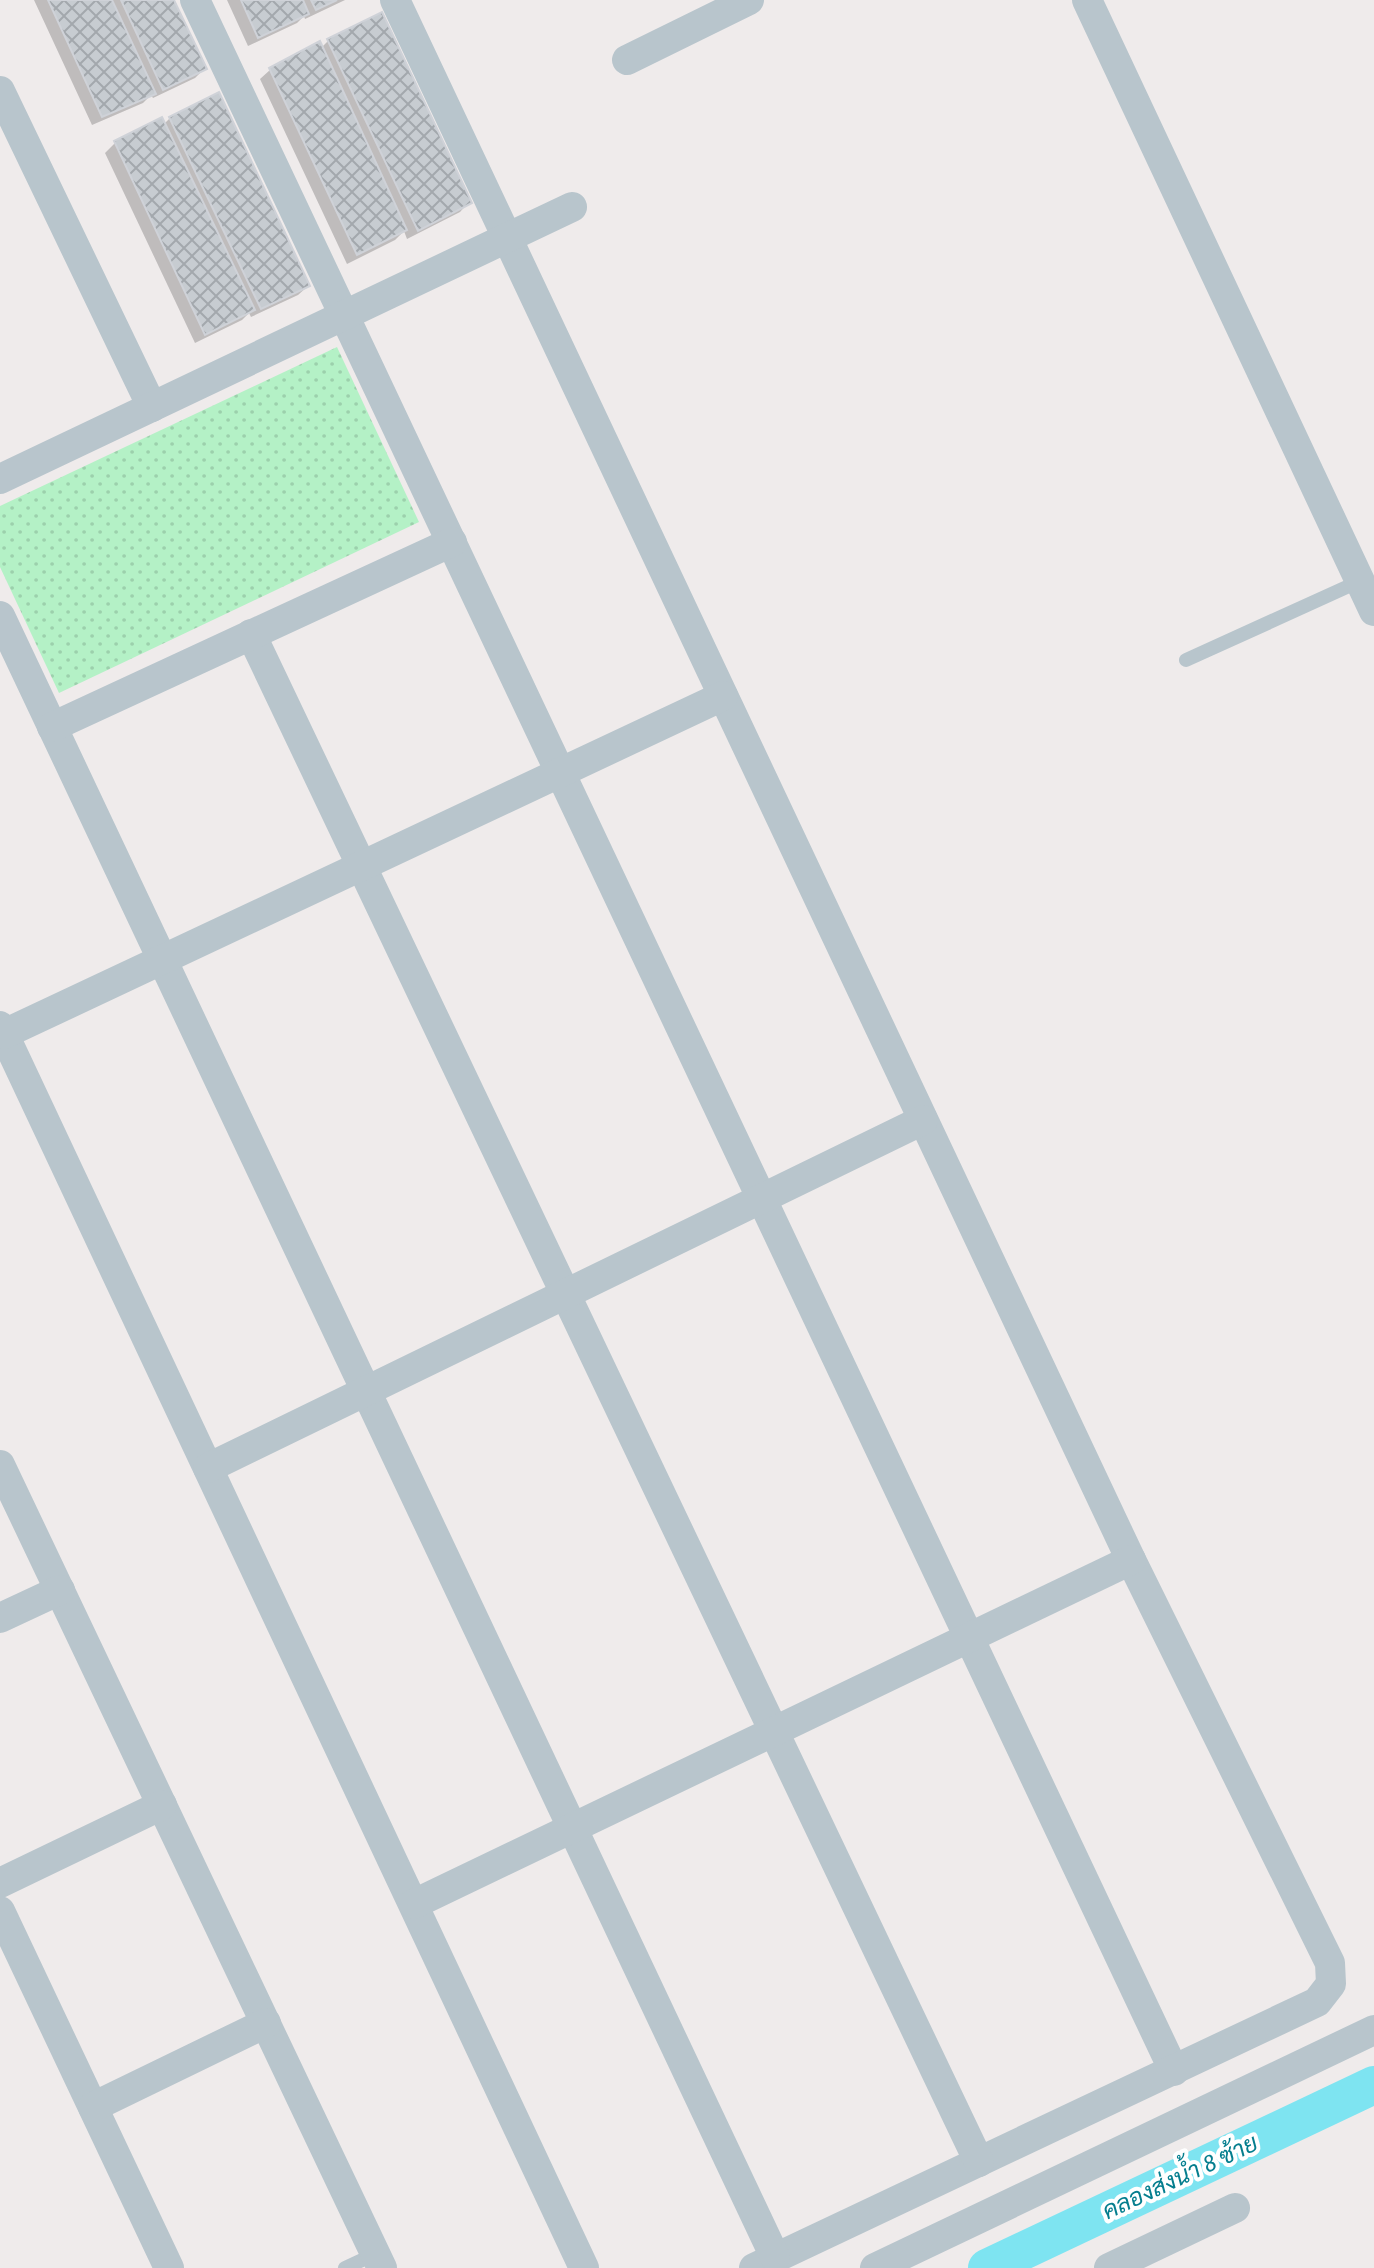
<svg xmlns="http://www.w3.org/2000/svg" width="1374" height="2268" viewBox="0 0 1374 2268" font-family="'Fira Sans Condensed',Sarabun,sans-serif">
<defs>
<pattern id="park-dots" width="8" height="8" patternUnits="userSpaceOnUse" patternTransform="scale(2)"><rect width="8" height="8" fill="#b4f1c6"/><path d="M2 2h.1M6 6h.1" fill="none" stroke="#9cd0ac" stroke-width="1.8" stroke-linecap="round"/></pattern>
<pattern id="building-cross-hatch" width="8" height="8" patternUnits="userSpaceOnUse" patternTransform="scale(2)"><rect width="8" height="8" fill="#c7ccd1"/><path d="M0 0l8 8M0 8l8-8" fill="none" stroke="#a3a8ad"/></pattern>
</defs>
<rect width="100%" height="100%" fill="#efebeb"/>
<!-- park -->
<path fill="url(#park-dots)" d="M 337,347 L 419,522 L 59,693 L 0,567 L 0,506 Z"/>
<!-- shadow -->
<g fill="#0003">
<path d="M 34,0 L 172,0 L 204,69 L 195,78 L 153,98 L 151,95 L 143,103 L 92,125 Z"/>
<path d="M 227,0 L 345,0 L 305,19 L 304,16 L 297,23 L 248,46 Z"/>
<path d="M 329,40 L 469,202 L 460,212 L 407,239 L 404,231 L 395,240 L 347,264 L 260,79 L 270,70 L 321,48 Z"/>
<path d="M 170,118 L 308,286 L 298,295 L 251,317 L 249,313 L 242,320 L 195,343 L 105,153 L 115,143 L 163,125 Z"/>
</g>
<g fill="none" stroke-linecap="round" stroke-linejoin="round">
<!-- canal -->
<path stroke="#7ee4f1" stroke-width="38" d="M 987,2268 L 1374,2085"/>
</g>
<!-- building -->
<g fill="url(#building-cross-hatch)" stroke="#cfd2d8" stroke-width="2">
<path d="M 48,0 L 112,0 L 156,94 L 102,117 Z"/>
<path d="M 121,0 L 174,0 L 207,69 L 163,90 Z"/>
<path d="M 241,0 L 303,0 L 309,14 L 258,38 Z"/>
<path d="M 311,0 L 337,0 L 316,10 Z"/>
<path d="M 382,12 L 472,203 L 418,231 L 327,39 Z"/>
<path d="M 320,41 L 407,230 L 357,255 L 269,68 Z"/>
<path d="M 219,92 L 310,286 L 261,309 L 169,117 Z"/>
<path d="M 162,117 L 255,310 L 205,335 L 114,141 Z"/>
</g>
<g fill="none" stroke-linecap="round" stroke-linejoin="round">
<!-- lane -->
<g stroke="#b8c5cc" stroke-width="14">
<path d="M 1186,660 L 1360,581"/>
<path d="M 345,2268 L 375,2254"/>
</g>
<!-- street -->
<g stroke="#b8c5cc" stroke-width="30">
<path d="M 195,0 L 1174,2071"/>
<path d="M 395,0 L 1131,1560 L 1330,1963 L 1331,1984 L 1317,2002 L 754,2268"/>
<path d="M 1087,0 L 1374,611"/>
<path d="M 627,60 L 749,0"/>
<path d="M 0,91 L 152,407"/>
<path d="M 0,479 L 572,207"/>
<path d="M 0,616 L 775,2257"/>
<path d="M 251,634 L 979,2162"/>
<path d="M 52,727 L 452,542"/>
<path d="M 0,1026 L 584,2268"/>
<path d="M 4,1034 L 723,696"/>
<path d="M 0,1465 L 382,2268"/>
<path d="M 208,1468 L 923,1120"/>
<path d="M 0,1618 L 60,1590"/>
<path d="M 0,1883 L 162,1805"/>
<path d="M 414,1904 L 1131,1560"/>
<path d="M 0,1911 L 169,2268"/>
<path d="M 93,2107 L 266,2023"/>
<path d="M 875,2268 L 1374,2030"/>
<path d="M 1109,2268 L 1235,2208"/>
</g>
</g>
<g text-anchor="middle" stroke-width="8" stroke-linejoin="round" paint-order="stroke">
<!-- water labels -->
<g font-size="24" font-style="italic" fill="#057e8e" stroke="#fff">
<text transform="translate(1180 2177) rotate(-25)" y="8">คลองส่งน้ำ 8 ซ้าย</text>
</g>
</g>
</svg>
